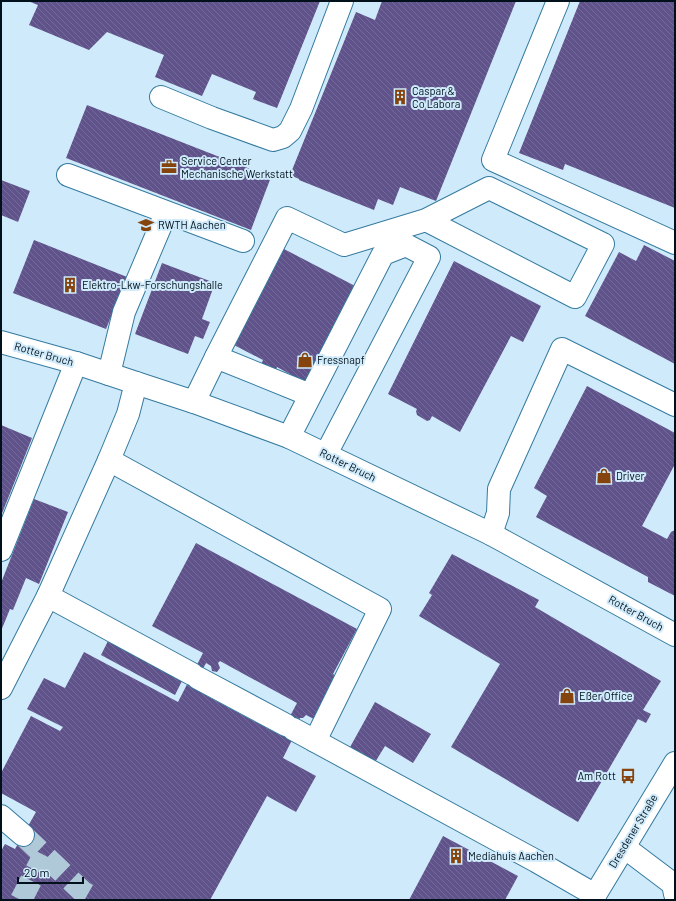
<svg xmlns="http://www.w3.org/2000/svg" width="676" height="901" viewBox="0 0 676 901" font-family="Barlow,sans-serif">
<defs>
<pattern id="building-back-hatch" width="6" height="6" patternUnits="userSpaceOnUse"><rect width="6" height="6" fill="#60528a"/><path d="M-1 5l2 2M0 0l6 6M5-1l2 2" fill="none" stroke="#746c96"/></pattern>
</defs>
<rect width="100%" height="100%" fill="#cfeafa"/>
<!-- building -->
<g fill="url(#building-back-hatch)" fill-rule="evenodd">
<path d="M 28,1 L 320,1 L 277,108 L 253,99 L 256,92 L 212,74 L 202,96 L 155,77 L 164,55 L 107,32 L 89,50 L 29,25 L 38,5 Z"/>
<path d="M 382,1 L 516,1 L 436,201 L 400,187 L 393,205 L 378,199 L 374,210 L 299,180 L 299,179 L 290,175 L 356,12 L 375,20 Z"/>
<path d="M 580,1 L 675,1 L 675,208 L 565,164 L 563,170 L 519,153 Z"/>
<path d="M 87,105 L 271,177 L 251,230 L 66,158 Z"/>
<path d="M 1,180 L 30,191 L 18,222 L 1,215 Z"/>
<path d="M 34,240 L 127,277 L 106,329 L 13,293 Z"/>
<path d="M 644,245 L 675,261 L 675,364 L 585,316 L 619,252 L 636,261 Z"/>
<path d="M 284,249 L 357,287 L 306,383 L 277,367 L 275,373 L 261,365 L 263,360 L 234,345 Z"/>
<path d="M 454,261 L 541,306 L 523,342 L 511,336 L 460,432 L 432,416 L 430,420 L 427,421 L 417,415 L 416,411 L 417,409 L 388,394 Z"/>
<path d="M 162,263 L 215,283 L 202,319 L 210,322 L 203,339 L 195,336 L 188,354 L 135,334 Z"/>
<path d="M 587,386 L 675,433 L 675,464 L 642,526 L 667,539 L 671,532 L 675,530 L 675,596 L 648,582 L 648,577 L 536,517 L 547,496 L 534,488 Z"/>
<path d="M 1,425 L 32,438 L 1,516 Z"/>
<path d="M 34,499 L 68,512 L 39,584 L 26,578 L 13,610 L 10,609 L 1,631 L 1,583 Z"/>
<path d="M 196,543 L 357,629 L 333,674 L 342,679 L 320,722 L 306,715 L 303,718 L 300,718 L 293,729 L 292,740 L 283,758 L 316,776 L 296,812 L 267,796 L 210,900 L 1,900 L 1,851 L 5,844 L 15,849 L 36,812 L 1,793 L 1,773 L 31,716 L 60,731 L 63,727 L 27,709 L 44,678 L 65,688 L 84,652 L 178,702 L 203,653 L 152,626 ZM 220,661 L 297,703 L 280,735 L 207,696 L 208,693 L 199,688 L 198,691 L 193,688 L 206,663 L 211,666 L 212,671 L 217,672 L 220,668 L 218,663 Z"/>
<path d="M 452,554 L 539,600 L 535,607 L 661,681 L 643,710 L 651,714 L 646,723 L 638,719 L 578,822 L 451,747 L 500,664 L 419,616 L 432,595 L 429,593 Z"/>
<path d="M 109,639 L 183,679 L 175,695 L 101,655 Z"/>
<path d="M 375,702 L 431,734 L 413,763 L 385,746 L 374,764 L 349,749 Z"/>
<path d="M 443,836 L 518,876 L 505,900 L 409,900 Z"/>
</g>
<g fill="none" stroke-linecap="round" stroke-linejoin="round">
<!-- minor-tunnel -->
<g stroke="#b0c9d9" stroke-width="22" stroke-dasharray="22 11" stroke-linecap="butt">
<path d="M 23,835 L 83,892 L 97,900"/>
<path d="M 21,900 L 44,855"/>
</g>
<defs>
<g id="minor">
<path d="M 558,1 L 493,160 L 675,243"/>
<path d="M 161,97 L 212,118 L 273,140 L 283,137 L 290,131 L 301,109 L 342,1"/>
<path d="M 68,175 L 243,241"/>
<path d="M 1,342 L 76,363 L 136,383 L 194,402 L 289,437 L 491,534 L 675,635"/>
<path d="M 216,357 L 287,218 L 344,245 L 426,220 L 575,297 L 603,244 L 489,188 L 426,220"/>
<path d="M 109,374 L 124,312 L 166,213"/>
<path d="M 194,402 L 216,357 L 310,395"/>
<path d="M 289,437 L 383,254 L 406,245 L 429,257 L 326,454"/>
<path d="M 109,460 L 128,414 L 136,383"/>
<path d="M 491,534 L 498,513 L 499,489 L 562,349 L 675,405"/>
<path d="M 1,550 L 76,363"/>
<path d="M 48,596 L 109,460 L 380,609 L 315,741"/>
<path d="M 198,678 L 286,725"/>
<path d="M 1,688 L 48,596 L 192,674"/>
<path d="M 293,729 L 536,861 L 595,895"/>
<path d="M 1,816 L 23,835"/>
<path d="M 624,847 L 673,884 L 675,894"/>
<path d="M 592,900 L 675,763"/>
</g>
</defs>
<!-- minor casing -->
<use href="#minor" stroke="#357b9f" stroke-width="24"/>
<!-- minor -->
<use href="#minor" stroke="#fff" stroke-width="22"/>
</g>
<!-- icons -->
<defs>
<symbol id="building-bare" viewBox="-9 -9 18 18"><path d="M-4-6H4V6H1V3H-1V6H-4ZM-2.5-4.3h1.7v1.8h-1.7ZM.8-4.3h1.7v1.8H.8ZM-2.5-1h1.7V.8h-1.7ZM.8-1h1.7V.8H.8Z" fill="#85440e" stroke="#cfeafa" stroke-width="2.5" paint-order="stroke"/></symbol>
<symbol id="office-bare" viewBox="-9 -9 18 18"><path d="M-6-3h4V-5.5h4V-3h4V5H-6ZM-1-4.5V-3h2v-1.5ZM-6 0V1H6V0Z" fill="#85440e" stroke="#cfeafa" stroke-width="2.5" paint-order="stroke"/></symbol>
<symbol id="university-bare" viewBox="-9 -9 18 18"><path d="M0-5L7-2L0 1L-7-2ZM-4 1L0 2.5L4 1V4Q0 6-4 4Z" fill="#85440e" stroke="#cfeafa" stroke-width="2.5" paint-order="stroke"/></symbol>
<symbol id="shop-bare" viewBox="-9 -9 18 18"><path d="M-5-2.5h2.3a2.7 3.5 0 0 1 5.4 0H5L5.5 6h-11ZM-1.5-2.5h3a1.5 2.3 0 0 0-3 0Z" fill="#85440e" stroke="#cfeafa" stroke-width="2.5" paint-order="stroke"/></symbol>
<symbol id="bus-bare" viewBox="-9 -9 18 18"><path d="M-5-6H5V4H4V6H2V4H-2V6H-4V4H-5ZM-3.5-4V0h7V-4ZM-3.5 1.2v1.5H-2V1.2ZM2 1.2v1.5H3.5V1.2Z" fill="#85440e" stroke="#cfeafa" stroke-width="2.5" paint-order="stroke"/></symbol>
</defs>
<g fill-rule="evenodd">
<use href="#building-bare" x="389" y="86" width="22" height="22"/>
<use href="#office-bare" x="158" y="156" width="22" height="22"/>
<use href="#university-bare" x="135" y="214" width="22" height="22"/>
<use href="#building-bare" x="59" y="274" width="22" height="22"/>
<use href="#shop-bare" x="294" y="349" width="22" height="22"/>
<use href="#shop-bare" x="593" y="465" width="22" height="22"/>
<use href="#shop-bare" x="556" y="685" width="22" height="22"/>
<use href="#bus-bare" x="617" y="765" width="22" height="22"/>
<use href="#building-bare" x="445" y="845" width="22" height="22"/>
</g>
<g text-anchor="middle" stroke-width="4" stroke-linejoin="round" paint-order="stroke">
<!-- poi labels -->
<g font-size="11" fill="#00111c" stroke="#cfeafa" text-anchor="start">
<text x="412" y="95">Caspar &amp;<tspan x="412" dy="13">Co Labora</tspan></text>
<text x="181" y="165">Service Center<tspan x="181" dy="13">Mechanische Werkstatt</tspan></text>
<text x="158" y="229">RWTH Aachen</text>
<text x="82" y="289">Elektro-Lkw-Forschungshalle</text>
<text x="317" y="364">Fressnapf</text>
<text x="616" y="480">Driver</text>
<text x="579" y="700">Eßer Office</text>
<text x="616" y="780" text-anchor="end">Am Rott</text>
<text x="468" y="860">Mediahuis Aachen</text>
</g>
<!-- street labels -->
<g font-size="11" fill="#00111c" stroke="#cfeafa">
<text transform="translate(44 354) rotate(16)" y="4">Rotter Bruch</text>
<text transform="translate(348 465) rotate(26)" y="4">Rotter Bruch</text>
<text transform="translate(636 613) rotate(29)" y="4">Rotter Bruch</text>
<text transform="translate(633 831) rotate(-59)" y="4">Dresdener Straße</text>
</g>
</g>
<!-- border -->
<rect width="676" height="901" fill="none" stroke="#00111c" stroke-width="4"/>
<!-- scale -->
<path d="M18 877v6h65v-6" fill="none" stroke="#00111c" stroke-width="2"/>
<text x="24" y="877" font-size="12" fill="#00111c" stroke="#cfeafa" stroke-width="3" paint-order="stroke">20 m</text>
</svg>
